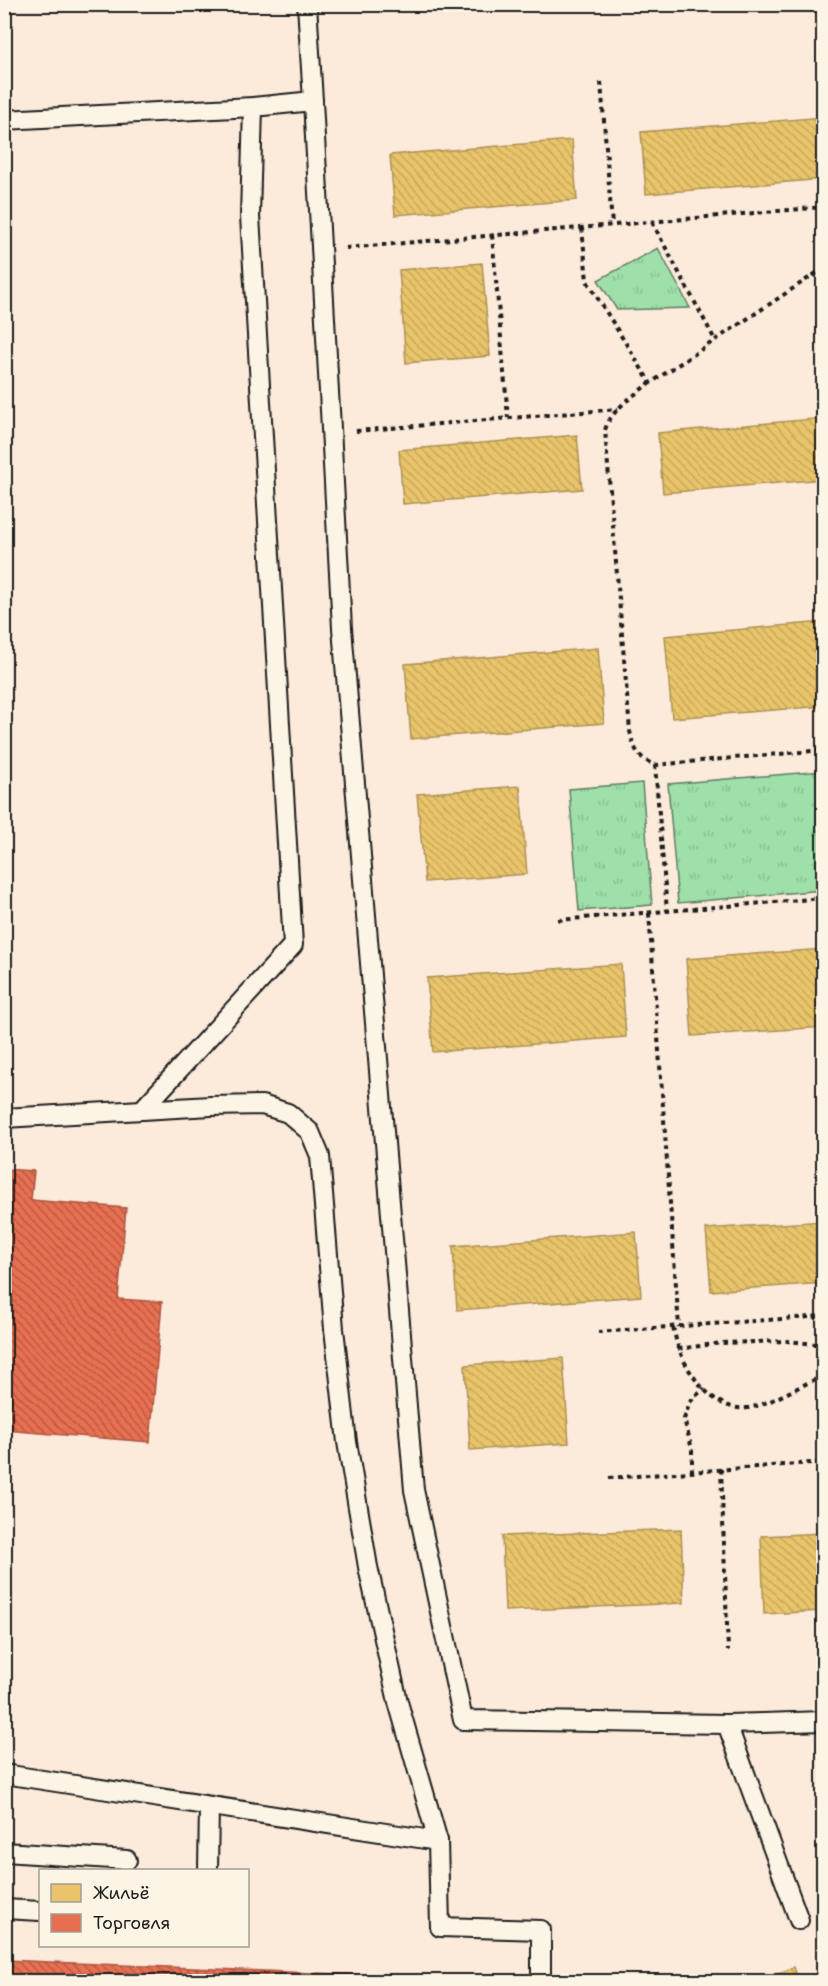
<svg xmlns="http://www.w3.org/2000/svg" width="828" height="1986" viewBox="0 0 828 1986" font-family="'Shantell Sans',sans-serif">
<defs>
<pattern id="park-tufts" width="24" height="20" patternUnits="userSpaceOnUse" patternTransform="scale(1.5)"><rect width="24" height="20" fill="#9fdfa9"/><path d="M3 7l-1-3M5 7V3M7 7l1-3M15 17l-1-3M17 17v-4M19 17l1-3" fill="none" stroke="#88bf91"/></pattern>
<pattern id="homes-back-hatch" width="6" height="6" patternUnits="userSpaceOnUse" patternTransform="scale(1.5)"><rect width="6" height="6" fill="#e9c46a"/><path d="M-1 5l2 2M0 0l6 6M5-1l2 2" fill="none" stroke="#c7a85b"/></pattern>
<pattern id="shops-back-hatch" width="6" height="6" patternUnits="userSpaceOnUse" patternTransform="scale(1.5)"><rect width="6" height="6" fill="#e76f51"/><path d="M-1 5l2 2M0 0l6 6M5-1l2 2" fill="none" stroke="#ba5a42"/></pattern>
</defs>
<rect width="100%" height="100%" fill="#fceadb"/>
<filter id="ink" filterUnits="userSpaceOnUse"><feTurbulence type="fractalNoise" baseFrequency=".0167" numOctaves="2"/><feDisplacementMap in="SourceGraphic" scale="12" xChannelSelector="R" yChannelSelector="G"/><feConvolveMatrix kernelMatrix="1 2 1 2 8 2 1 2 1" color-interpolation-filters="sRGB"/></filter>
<g filter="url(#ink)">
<!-- park -->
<g fill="url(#park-tufts)" stroke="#5e7e62" stroke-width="1.5">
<path d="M 658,248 L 690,308 L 617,310 L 598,280 Z"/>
<path d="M 823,771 L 823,890 L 678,903 L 668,784 Z"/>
<path d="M 642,783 L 652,905 L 579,911 L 569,789 Z"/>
</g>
<!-- homes -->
<g fill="url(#homes-back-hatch)" stroke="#ac9253" stroke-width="1.5">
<path d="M 824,117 L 824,179 L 646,194 L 641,132 Z"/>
<path d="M 572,140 L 577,200 L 395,215 L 390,155 Z"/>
<path d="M 482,263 L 490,356 L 406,363 L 399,270 Z"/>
<path d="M 824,418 L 824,479 L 663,493 L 658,433 Z"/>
<path d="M 577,435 L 582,489 L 403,504 L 399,450 Z"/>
<path d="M 824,622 L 824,706 L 672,718 L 665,636 Z"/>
<path d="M 598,648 L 604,723 L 411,739 L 405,664 Z"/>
<path d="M 520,786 L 527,874 L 425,882 L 417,794 Z"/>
<path d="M 824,949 L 824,1027 L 692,1036 L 686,959 Z"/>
<path d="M 621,964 L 626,1037 L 433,1052 L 427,978 Z"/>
<path d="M 824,1221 L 824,1283 L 711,1291 L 706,1229 Z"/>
<path d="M 636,1232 L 641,1296 L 457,1310 L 453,1246 Z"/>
<path d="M 563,1358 L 569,1443 L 470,1450 L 465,1365 Z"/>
<path d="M 681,1529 L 684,1603 L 505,1611 L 502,1536 Z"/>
<path d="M 824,1533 L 824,1611 L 764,1614 L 761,1536 Z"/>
<path d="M 794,1967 L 799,1982 L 757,1982 Z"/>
</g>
<!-- shops -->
<g fill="url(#shops-back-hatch)" stroke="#aa5641" stroke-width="1.5">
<path d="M 4,1169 L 34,1171 L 31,1200 L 126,1208 L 118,1299 L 162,1302 L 150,1442 L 4,1430 Z"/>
<path d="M 4,1960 L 382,1976 L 381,1982 L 4,1982 Z"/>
<path d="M 382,1976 L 449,1982 L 381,1982 Z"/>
</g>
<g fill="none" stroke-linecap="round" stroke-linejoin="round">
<defs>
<g id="service">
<path d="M 313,101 L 342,628 L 414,1490 L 463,1720 L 727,1724 L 799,1920"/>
<path d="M 4,120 L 253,107 L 313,101 L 307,4"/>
<path d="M 142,1110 L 293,945 L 250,216 L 253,107"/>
<path d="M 4,1118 L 211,1106 L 262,1105 L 288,1113 L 310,1132 L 320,1156 L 334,1329 L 347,1442 L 368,1567 L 398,1702 L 438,1841 L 440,1927 L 541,1930 L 541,1982"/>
<path d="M 727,1724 L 824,1721"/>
<path d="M 4,1774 L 438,1841"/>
<path d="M 4,1852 L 127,1860"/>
<path d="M 208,1870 L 209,1806"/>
<path d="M 4,1909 L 40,1911"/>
</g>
</defs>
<!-- service casing -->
<use href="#service" stroke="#1c1c1c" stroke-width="22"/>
<!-- path -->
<g stroke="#1c1c1c" stroke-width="4" stroke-dasharray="4.5 4.5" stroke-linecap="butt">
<path d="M 601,82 L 612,225"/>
<path d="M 652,222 L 715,340"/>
<path d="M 582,228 L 587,281 L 651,384"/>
<path d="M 492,235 L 508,418"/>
<path d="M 346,248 L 824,207"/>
<path d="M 824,268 L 643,388 C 628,400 611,411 605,430 L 630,731 C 633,747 638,759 655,765 L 824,750"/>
<path d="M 356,431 L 618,409"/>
<path d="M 655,765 L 667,911"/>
<path d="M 649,913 L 679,1327"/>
<path d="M 558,920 L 824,898"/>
<path d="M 673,1327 C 675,1334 676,1342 679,1349 C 689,1376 715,1412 747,1408 C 770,1405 801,1384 824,1376"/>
<path d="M 598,1332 L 824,1316"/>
<path d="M 678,1349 L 722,1343 L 787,1341 L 824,1345"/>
<path d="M 721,1469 L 728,1651"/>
<path d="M 692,1472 L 692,1449 L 684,1419 L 690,1402 L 704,1388"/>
<path d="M 609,1478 L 824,1462"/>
</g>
<!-- service -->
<use href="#service" stroke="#fcf5e5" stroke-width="18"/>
</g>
</g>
<!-- margin -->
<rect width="828" height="1986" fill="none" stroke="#fcf5e5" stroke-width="24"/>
<rect x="12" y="12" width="804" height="1962" fill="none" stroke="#1c1c1c" stroke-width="2" filter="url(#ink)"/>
<!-- legend -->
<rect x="39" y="1869" width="210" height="78" fill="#fcf5e5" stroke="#a29e95" stroke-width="1.5"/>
<rect x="51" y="1884" width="30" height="18" fill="#e9c46a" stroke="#a29e95" stroke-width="1.5"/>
<text x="93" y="1899" font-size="18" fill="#1c1c1c">Жильё</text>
<rect x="51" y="1914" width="30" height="18" fill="#e76f51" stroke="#a29e95" stroke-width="1.5"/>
<text x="93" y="1929" font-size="18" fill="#1c1c1c">Торговля</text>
</svg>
